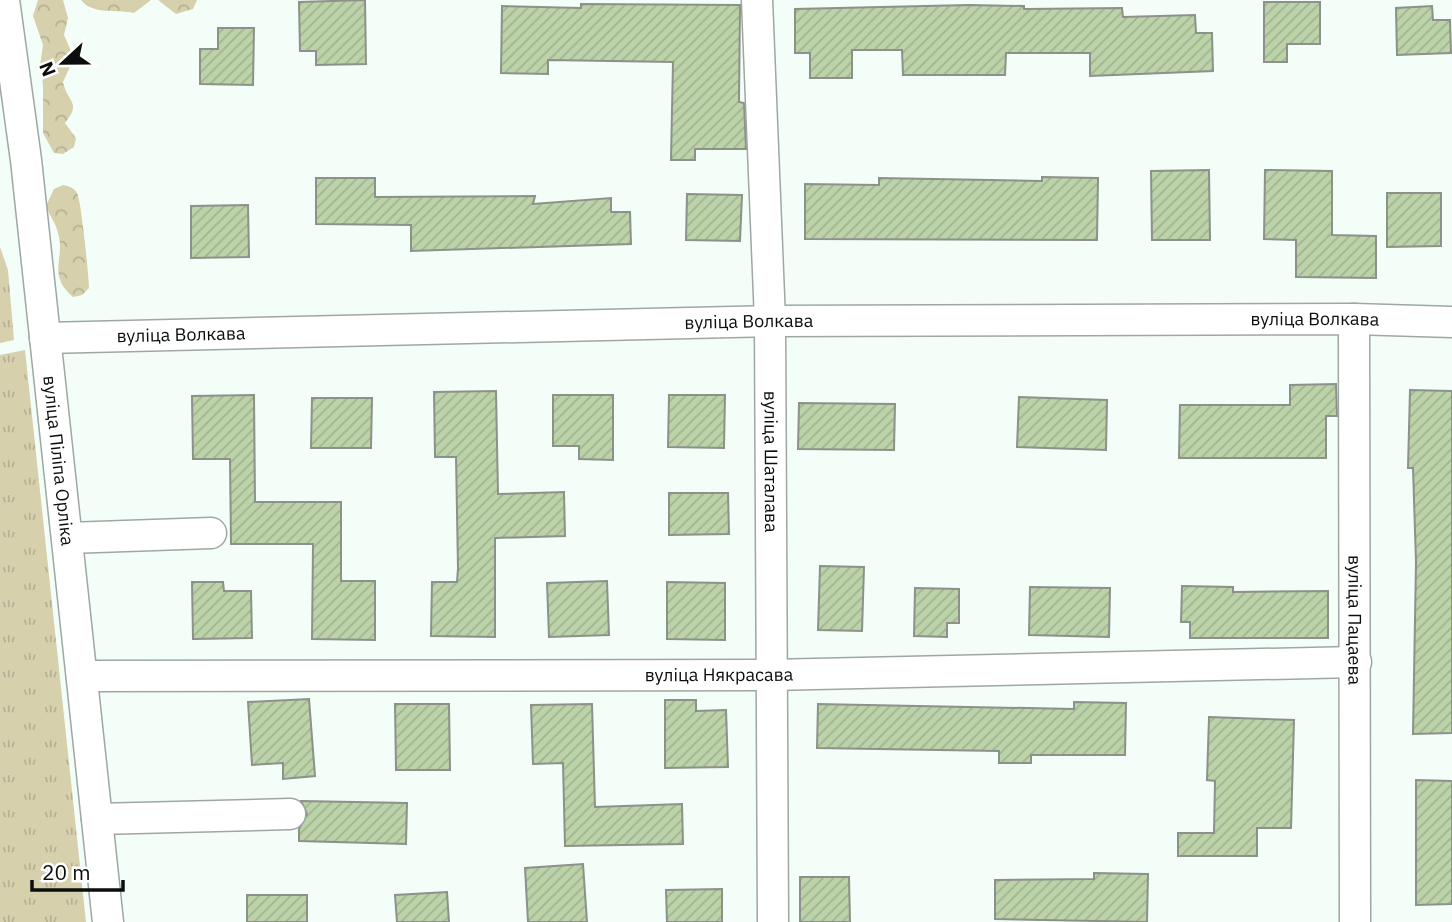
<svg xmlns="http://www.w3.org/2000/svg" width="1452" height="922" viewBox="0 0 1452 922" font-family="'IBM Plex Sans',sans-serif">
<defs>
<pattern id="grass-tufts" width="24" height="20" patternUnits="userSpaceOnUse" patternTransform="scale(1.75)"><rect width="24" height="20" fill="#d6d0ad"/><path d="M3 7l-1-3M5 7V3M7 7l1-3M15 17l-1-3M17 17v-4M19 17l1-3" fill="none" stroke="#b6b194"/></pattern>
<pattern id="forest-crowns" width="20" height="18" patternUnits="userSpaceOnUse" patternTransform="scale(1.75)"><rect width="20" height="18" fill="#d6d0ad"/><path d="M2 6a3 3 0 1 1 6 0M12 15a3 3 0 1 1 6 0" fill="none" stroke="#b6b194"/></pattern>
<pattern id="building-hatch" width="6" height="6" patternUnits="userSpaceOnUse" patternTransform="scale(1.75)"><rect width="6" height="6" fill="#bcd3a9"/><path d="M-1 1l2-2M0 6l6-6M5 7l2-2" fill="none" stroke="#a0b490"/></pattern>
</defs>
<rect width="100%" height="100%" fill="#f4fef9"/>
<!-- grass -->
<g fill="url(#grass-tufts)">
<path d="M 0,247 L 8,270 L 14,340 L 0,343 Z"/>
<path d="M 25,350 L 86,922 L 0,922 L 0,355 Z"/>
</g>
<!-- forest -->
<g fill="url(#forest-crowns)">
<path d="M 38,0 L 63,0 L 68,18 L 64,35 L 74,58 L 63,82 C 68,104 82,102 65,123 L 76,138 L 74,147 L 63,154 L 54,153 L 43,133 L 43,85 L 40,65 L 43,45 L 33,16 Z"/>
<path d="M 81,0 L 151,0 L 134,13 C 116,9 92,15 81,0 Z"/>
<path d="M 158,0 L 197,0 L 193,9 L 176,14 Z"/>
<path d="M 63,185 C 69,186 74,188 77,193 C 81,198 89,278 89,288 L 82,295 L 73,297 C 46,274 66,258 58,233 C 56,223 49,215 46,206 L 54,189 Z"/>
</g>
<!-- building -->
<g fill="url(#building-hatch)" stroke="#8c9189" stroke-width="2">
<path d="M 365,0 L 366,64 L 316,65 L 316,51 L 300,51 L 299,2 Z"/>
<path d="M 1264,2 L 1320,2 L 1320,44 L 1287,44 L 1287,62 L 1264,62 Z"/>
<path d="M 581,4 L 740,5 L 739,102 L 744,103 L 746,149 L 695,149 L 695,160 L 671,160 L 673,62 L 548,60 L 548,74 L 501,73 L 502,6 L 581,8 Z"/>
<path d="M 969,5 L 1024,6 L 1024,9 L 1122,8 L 1123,17 L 1195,15 L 1196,33 L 1212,33 L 1213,71 L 1090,76 L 1090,53 L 1006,53 L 1005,75 L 903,75 L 902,50 L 852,50 L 852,78 L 810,78 L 810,53 L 795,53 L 795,9 Z"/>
<path d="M 1432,6 L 1433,20 L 1450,20 L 1451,53 L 1397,55 L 1396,8 Z"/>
<path d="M 218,28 L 254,28 L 253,85 L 200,84 L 200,49 L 218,49 Z"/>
<path d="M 1209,170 L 1210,240 L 1152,240 L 1151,171 Z"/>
<path d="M 1265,170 L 1332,171 L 1332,235 L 1376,236 L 1376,278 L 1296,277 L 1296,240 L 1264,239 Z"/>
<path d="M 1042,177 L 1098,178 L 1097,240 L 805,239 L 805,184 L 879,185 L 879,178 L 1042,181 Z"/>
<path d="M 316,178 L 375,178 L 375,197 L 535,196 L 533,204 L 611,198 L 611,212 L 630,212 L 631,244 L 411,251 L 411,225 L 316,224 Z"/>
<path d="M 1387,193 L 1441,193 L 1441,246 L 1387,247 Z"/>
<path d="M 687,194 L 742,195 L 740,241 L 686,240 Z"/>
<path d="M 248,205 L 249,257 L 191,258 L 191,206 Z"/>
<path d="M 1336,384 L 1337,416 L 1326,416 L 1326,458 L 1179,458 L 1180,405 L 1290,405 L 1290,385 Z"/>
<path d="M 1410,390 L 1452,391 L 1452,733 L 1413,734 L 1416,562 L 1413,468 L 1408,468 Z"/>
<path d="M 496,391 L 498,494 L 564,492 L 565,536 L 495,538 L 495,637 L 431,636 L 432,582 L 457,582 L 458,568 L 456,457 L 435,457 L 434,392 Z"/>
<path d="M 254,395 L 255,502 L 341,502 L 341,581 L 375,581 L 375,640 L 312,639 L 313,544 L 231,544 L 230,459 L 193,459 L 192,396 Z"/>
<path d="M 553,395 L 613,395 L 613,460 L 579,459 L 579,446 L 553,446 Z"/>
<path d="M 669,395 L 725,395 L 724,448 L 668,447 Z"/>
<path d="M 1019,397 L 1107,400 L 1106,450 L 1017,447 Z"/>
<path d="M 312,398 L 372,398 L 371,448 L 311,448 Z"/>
<path d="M 799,403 L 895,404 L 894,450 L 798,449 Z"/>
<path d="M 669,493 L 728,493 L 729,534 L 669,535 Z"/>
<path d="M 820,566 L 864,567 L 862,631 L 818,630 Z"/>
<path d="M 607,581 L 609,635 L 549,637 L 547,583 Z"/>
<path d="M 192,582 L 223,582 L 224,591 L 251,591 L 252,638 L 193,639 Z"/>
<path d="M 667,582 L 725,583 L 725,640 L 667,639 Z"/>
<path d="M 1182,586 L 1233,587 L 1233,592 L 1328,591 L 1328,638 L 1190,638 L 1190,622 L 1181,622 Z"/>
<path d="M 1030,587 L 1110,588 L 1109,637 L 1029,635 Z"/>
<path d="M 915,588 L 959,589 L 959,623 L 947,623 L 947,637 L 914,636 Z"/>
<path d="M 309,699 L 315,776 L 283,779 L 283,763 L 252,765 L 248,702 Z"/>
<path d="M 665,700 L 696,700 L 696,711 L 726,710 L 728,767 L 665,768 Z"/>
<path d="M 1074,702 L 1126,703 L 1125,755 L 1031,755 L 1031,763 L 999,763 L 999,751 L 817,748 L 818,704 L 1074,709 Z"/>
<path d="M 395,704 L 449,704 L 450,770 L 396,770 Z"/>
<path d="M 592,704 L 595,807 L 682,804 L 683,844 L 565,846 L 563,763 L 533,764 L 531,705 Z"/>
<path d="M 1209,717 L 1294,720 L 1291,828 L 1257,828 L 1257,856 L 1178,856 L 1178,833 L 1214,833 L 1215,781 L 1207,780 Z"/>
<path d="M 1416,780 L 1452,781 L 1452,904 L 1416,905 Z"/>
<path d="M 301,801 L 407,803 L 406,844 L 299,841 L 299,829 L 307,814 Z"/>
<path d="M 583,864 L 587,922 L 528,922 L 525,868 Z"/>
<path d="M 1094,873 L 1148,874 L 1147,922 L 995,919 L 995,880 L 1094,879 Z"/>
<path d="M 800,877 L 849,877 L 850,922 L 800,922 Z"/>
<path d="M 722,889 L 722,922 L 667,922 L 666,890 Z"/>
<path d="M 447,892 L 449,922 L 397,922 L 395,895 Z"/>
<rect x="247" y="895" width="60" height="27"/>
</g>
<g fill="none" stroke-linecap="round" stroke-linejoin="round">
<defs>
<g id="minor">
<path id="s1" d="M 4,0 L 26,160 L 108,922"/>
<path id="s2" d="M 757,0 L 770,321 L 773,922"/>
<path id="s3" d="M 1354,319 L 1355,922"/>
<path id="s4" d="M 45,338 L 770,321 L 1354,319 L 1452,322"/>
<path d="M 68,538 L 211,533"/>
<path id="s5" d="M 82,676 L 770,675 L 1356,662"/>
<path d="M 97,819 L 290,814"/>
</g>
</defs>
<!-- minor casing -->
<use href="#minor" stroke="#9ea7a3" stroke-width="33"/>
<!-- minor -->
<use href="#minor" stroke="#fff" stroke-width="30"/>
</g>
<g text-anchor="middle" stroke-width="7" stroke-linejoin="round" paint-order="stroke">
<!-- street labels -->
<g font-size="18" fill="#0b0e0c" stroke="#fff">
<text dy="6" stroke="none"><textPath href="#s4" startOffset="1270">вуліца Волкава</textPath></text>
<text dy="6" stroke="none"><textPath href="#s4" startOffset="704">вуліца Волкава</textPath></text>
<text dy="6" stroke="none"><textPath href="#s4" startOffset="136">вуліца Волкава</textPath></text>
<text dy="6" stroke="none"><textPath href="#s1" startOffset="464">вуліца Піліпа Орліка</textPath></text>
<text dy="6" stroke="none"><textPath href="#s2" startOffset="462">вуліца Шаталава</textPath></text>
<text dy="6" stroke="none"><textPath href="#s3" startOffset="301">вуліца Пацаева</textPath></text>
<text dy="6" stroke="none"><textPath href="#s5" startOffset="637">вуліца Някрасава</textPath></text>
</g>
</g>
<!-- north arrow -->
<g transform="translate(63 63) rotate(248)" stroke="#ffffff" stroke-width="5" paint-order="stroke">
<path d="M0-5L12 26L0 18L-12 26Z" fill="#0b0e0c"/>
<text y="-10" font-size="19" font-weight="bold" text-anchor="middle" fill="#0b0e0c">N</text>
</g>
<!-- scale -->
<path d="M32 880v10h91v-10" fill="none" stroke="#0b0e0c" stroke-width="3.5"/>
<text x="42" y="880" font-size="21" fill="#0b0e0c" stroke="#ffffff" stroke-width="5" paint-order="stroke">20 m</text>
</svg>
